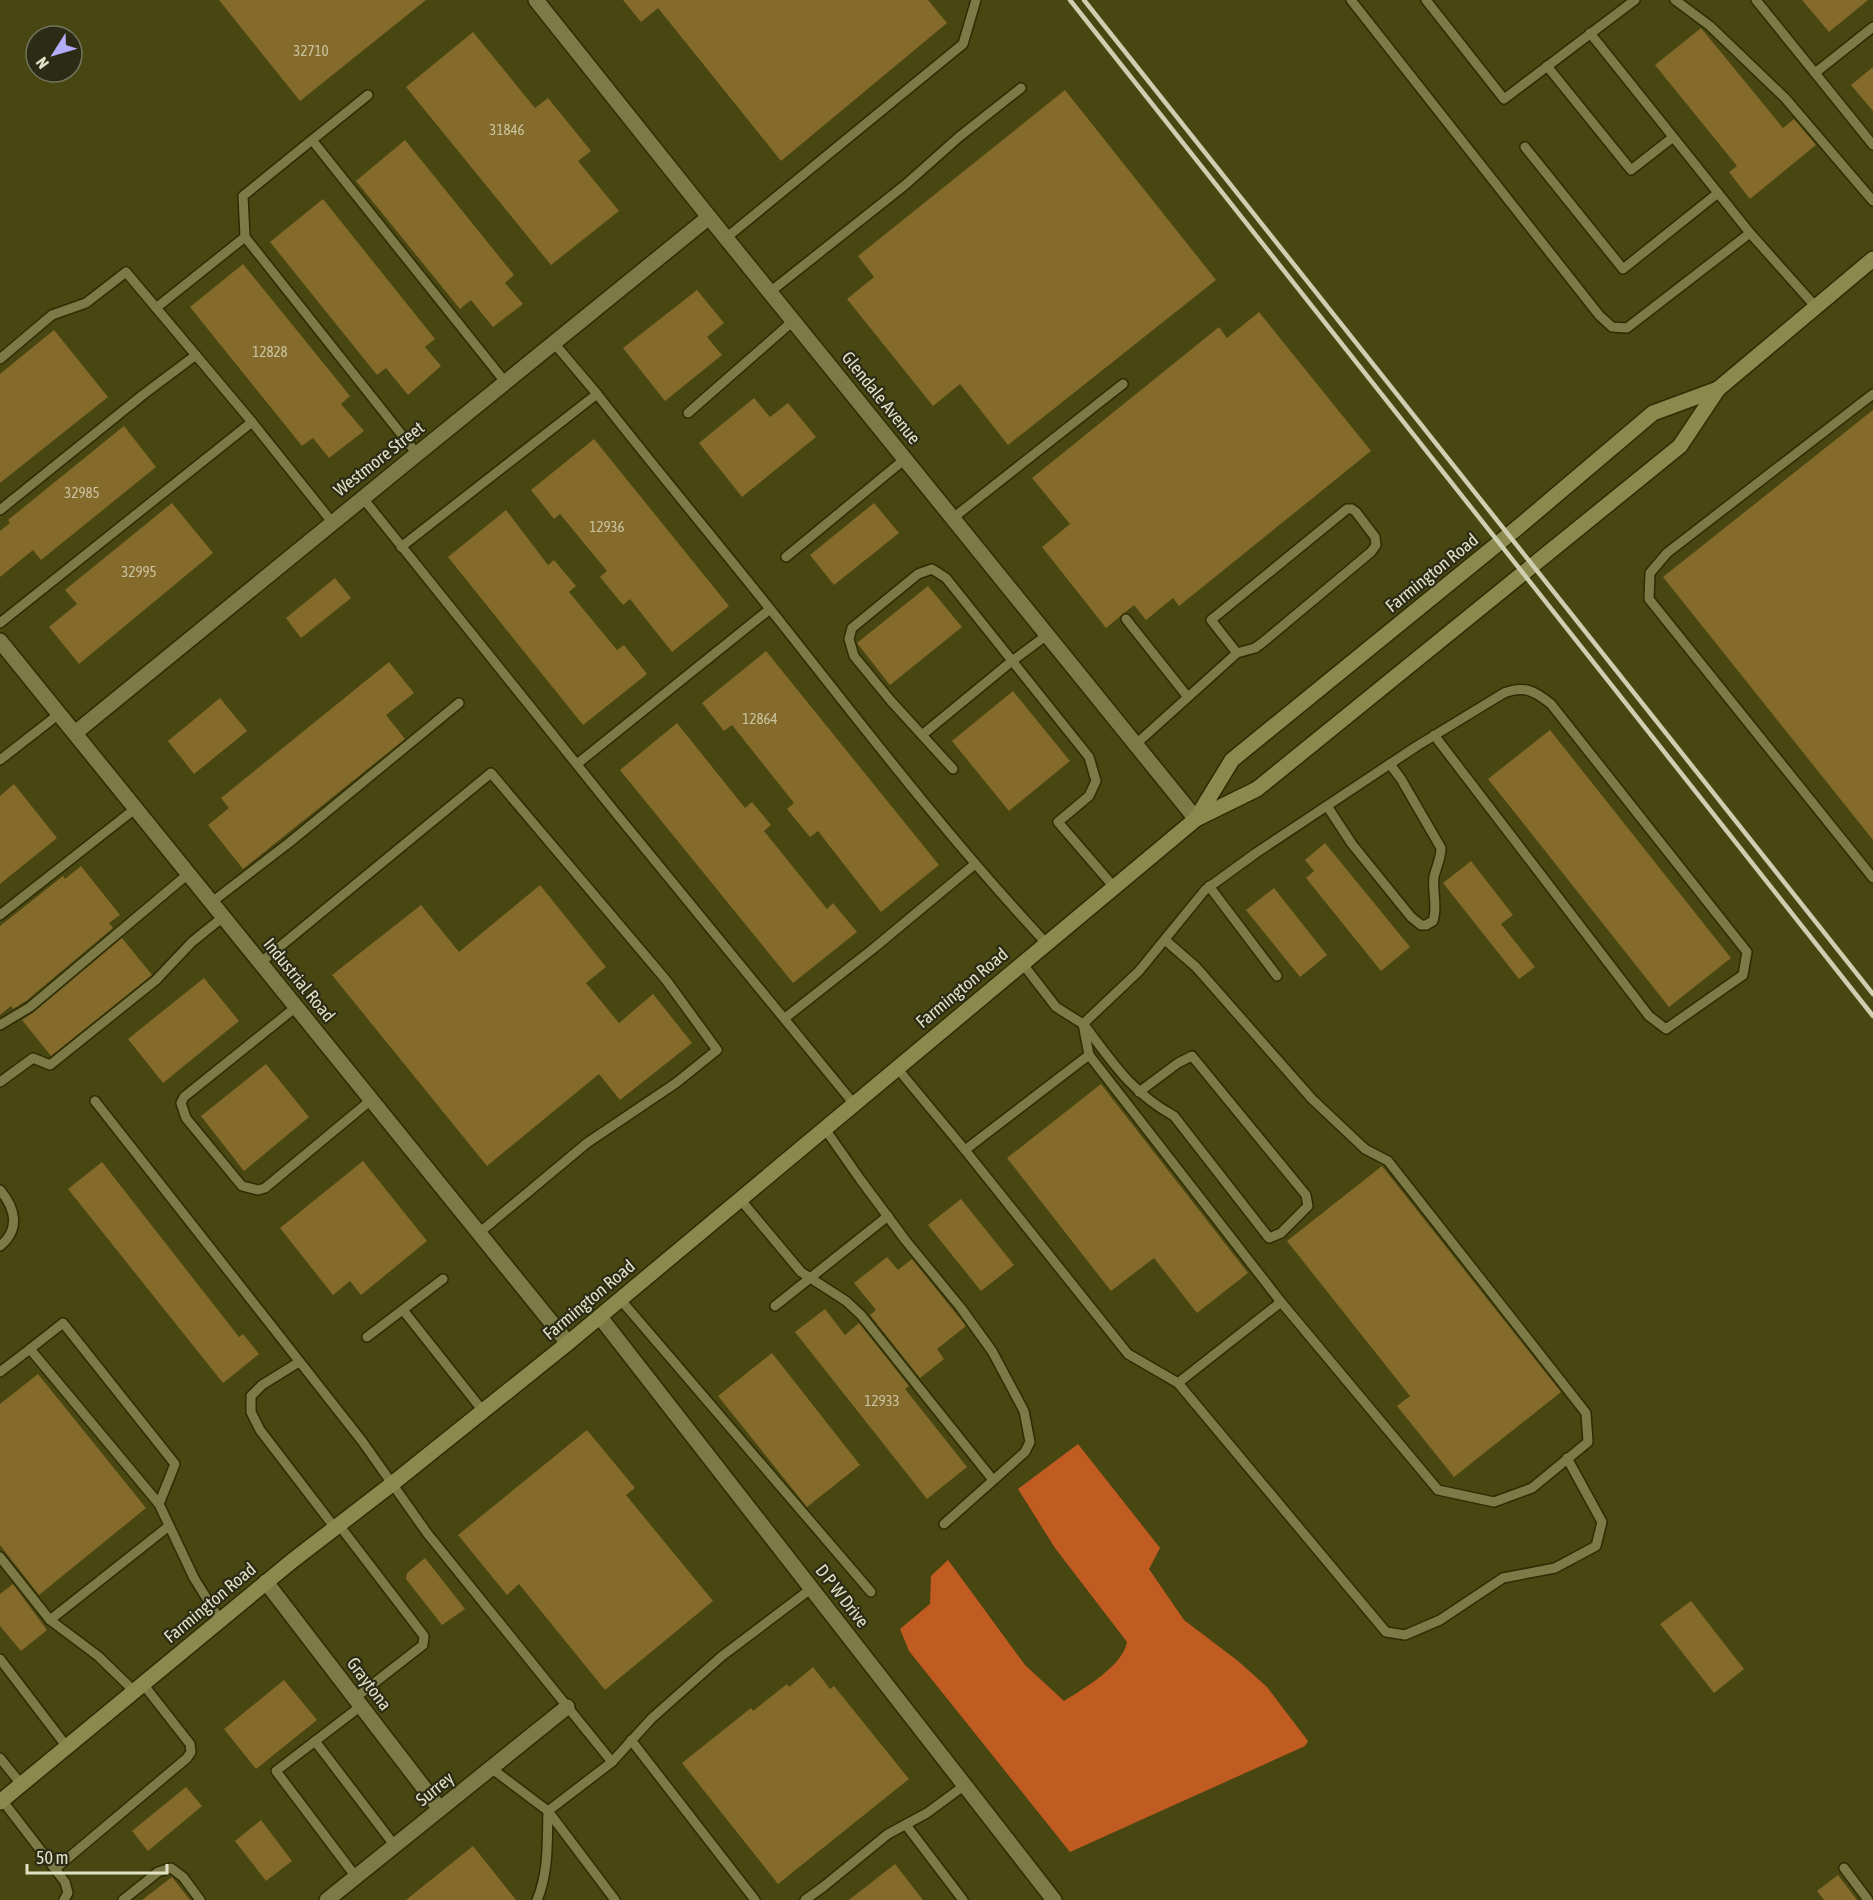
<svg xmlns="http://www.w3.org/2000/svg" width="1873" height="1900" viewBox="0 0 1873 1900" font-family="'Asap Condensed',sans-serif">
<rect width="100%" height="100%" fill="#484611"/>
<!-- forest -->
<path fill="#c05c22" d="M 1078,1444 L 1160,1548 L 1149,1569 L 1184,1620 L 1238,1661 L 1267,1687 L 1308,1741 L 1305,1746 L 1070,1852 L 909,1651 L 900,1629 L 930,1604 L 931,1576 L 948,1560 L 1025,1665 L 1064,1701 C 1083,1689 1123,1666 1127,1642 L 1055,1548 L 1018,1489 Z"/>
<!-- building -->
<g fill="#846a2b">
<path d="M 219,0 L 426,0 L 300,101 Z"/>
<path d="M 623,0 L 928,0 L 947,23 L 781,161 L 658,8 L 641,22 Z"/>
<path d="M 1802,0 L 1868,0 L 1829,32 Z"/>
<path d="M 1701,28 L 1783,128 L 1794,119 L 1816,145 L 1750,199 L 1729,172 L 1737,166 L 1655,65 Z"/>
<path d="M 473,32 L 535,108 L 548,98 L 591,151 L 578,161 L 619,211 L 551,265 L 406,87 Z"/>
<path d="M 1873,67 L 1873,111 L 1851,85 Z"/>
<path d="M 1065,90 L 1216,280 L 1008,445 L 960,384 L 933,406 L 847,299 L 874,277 L 858,256 Z"/>
<path d="M 405,140 L 514,275 L 505,283 L 523,304 L 493,327 L 471,300 L 460,309 L 356,181 Z"/>
<path d="M 323,199 L 435,339 L 425,347 L 441,366 L 408,395 L 386,368 L 377,375 L 270,242 Z"/>
<path d="M 243,264 L 350,396 L 341,404 L 364,431 L 329,458 L 313,438 L 302,446 L 190,307 Z"/>
<path d="M 697,290 L 724,323 L 707,337 L 722,355 L 665,401 L 623,348 Z"/>
<path d="M 1259,312 L 1371,451 L 1179,606 L 1173,598 L 1146,620 L 1134,605 L 1106,628 L 1042,547 L 1070,524 L 1032,478 L 1219,327 L 1227,338 Z"/>
<path d="M 54,330 L 108,397 L 0,483 L 0,374 Z"/>
<path d="M 754,398 L 770,417 L 788,403 L 816,437 L 742,497 L 699,443 Z"/>
<path d="M 1873,410 L 1873,840 L 1663,577 Z"/>
<path d="M 124,426 L 156,467 L 41,560 L 33,550 L 0,577 L 0,531 L 10,523 L 8,520 Z"/>
<path d="M 594,439 L 729,606 L 672,652 L 630,599 L 623,605 L 600,577 L 607,571 L 560,514 L 554,519 L 531,490 Z"/>
<path d="M 172,503 L 213,553 L 79,664 L 49,627 L 77,604 L 65,590 Z"/>
<path d="M 874,503 L 899,533 L 834,585 L 810,555 Z"/>
<path d="M 506,510 L 548,565 L 554,560 L 576,586 L 569,592 L 617,650 L 624,645 L 647,674 L 583,725 L 448,557 Z"/>
<path d="M 335,578 L 351,598 L 301,638 L 286,618 Z"/>
<path d="M 928,586 L 962,627 L 890,685 L 857,643 Z"/>
<path d="M 766,651 L 939,865 L 881,912 L 818,831 L 810,837 L 787,809 L 794,803 L 732,725 L 724,731 L 702,703 Z"/>
<path d="M 389,662 L 414,693 L 386,715 L 405,739 L 243,869 L 208,825 L 229,808 L 221,798 Z"/>
<path d="M 1013,691 L 1070,761 L 1009,811 L 952,741 Z"/>
<path d="M 220,698 L 247,731 L 194,774 L 168,741 Z"/>
<path d="M 677,723 L 745,808 L 752,802 L 771,825 L 764,831 L 827,909 L 833,903 L 857,932 L 793,983 L 620,770 Z"/>
<path d="M 1550,730 L 1731,958 L 1669,1007 L 1488,779 Z"/>
<path d="M 14,784 L 57,838 L 0,884 L 0,796 Z"/>
<path d="M 1325,843 L 1410,947 L 1381,971 L 1306,878 L 1314,871 L 1305,860 Z"/>
<path d="M 1471,861 L 1513,915 L 1501,924 L 1535,967 L 1519,979 L 1443,883 Z"/>
<path d="M 81,866 L 120,915 L 109,923 L 113,928 L 26,1001 L 13,1009 L 11,1006 L 0,1015 L 0,926 L 63,876 L 65,879 Z"/>
<path d="M 540,885 L 606,967 L 586,983 L 619,1023 L 653,994 L 692,1043 L 620,1100 L 599,1074 L 487,1166 L 332,975 L 421,905 L 459,952 Z"/>
<path d="M 1274,888 L 1327,955 L 1300,977 L 1246,910 Z"/>
<path d="M 122,938 L 152,975 L 51,1056 L 22,1020 L 34,1012 Z"/>
<path d="M 204,978 L 239,1021 L 163,1083 L 128,1039 Z"/>
<path d="M 266,1064 L 309,1117 L 244,1171 L 201,1116 Z"/>
<path d="M 1101,1084 L 1248,1273 L 1197,1313 L 1154,1258 L 1111,1291 L 1007,1158 Z"/>
<path d="M 363,1161 L 427,1241 L 361,1295 L 350,1281 L 333,1295 L 280,1228 Z"/>
<path d="M 102,1162 L 239,1337 L 243,1334 L 259,1354 L 223,1383 L 68,1189 Z"/>
<path d="M 1382,1166 L 1561,1392 L 1454,1477 L 1397,1406 L 1410,1396 L 1287,1241 Z"/>
<path d="M 961,1199 L 1014,1265 L 981,1291 L 928,1225 Z"/>
<path d="M 887,1257 L 898,1270 L 912,1259 L 966,1326 L 937,1349 L 944,1359 L 920,1378 L 870,1315 L 876,1310 L 854,1283 Z"/>
<path d="M 825,1309 L 845,1335 L 859,1323 L 909,1386 L 905,1389 L 967,1467 L 927,1499 L 795,1332 Z"/>
<path d="M 772,1353 L 860,1465 L 807,1507 L 718,1396 Z"/>
<path d="M 38,1374 L 146,1508 L 39,1595 L 0,1545 L 0,1404 Z"/>
<path d="M 587,1430 L 635,1488 L 626,1495 L 713,1601 L 605,1690 L 519,1584 L 507,1595 L 458,1535 Z"/>
<path d="M 425,1558 L 465,1609 L 442,1625 L 406,1579 L 407,1573 Z"/>
<path d="M 13,1584 L 47,1630 L 21,1651 L 0,1626 L 0,1594 Z"/>
<path d="M 1691,1601 L 1744,1669 L 1714,1693 L 1660,1624 Z"/>
<path d="M 813,1667 L 830,1689 L 834,1686 L 909,1779 L 778,1884 L 682,1763 L 751,1708 L 753,1711 L 787,1684 L 789,1687 Z"/>
<path d="M 284,1680 L 317,1720 L 256,1769 L 224,1729 Z"/>
<path d="M 186,1787 L 202,1806 L 148,1851 L 132,1831 Z"/>
<path d="M 261,1820 L 292,1861 L 266,1881 L 235,1841 Z"/>
<path d="M 473,1846 L 516,1900 L 406,1900 Z"/>
<path d="M 895,1864 L 923,1900 L 849,1900 Z"/>
<path d="M 1838,1875 L 1857,1900 L 1824,1900 L 1817,1891 Z"/>
<path d="M 172,1877 L 190,1900 L 142,1900 Z"/>
</g>
<g fill="none" stroke-linecap="round" stroke-linejoin="round">
<defs>
<g id="lane">
<path d="M 1351,0 L 1599,315 L 1612,327 L 1627,328 L 1750,233 L 1815,306"/>
<path d="M 1426,0 L 1504,99 L 1635,0"/>
<path d="M 1675,0 L 1710,26 L 1785,98 L 1873,201"/>
<path d="M 1756,0 L 1815,73"/>
<path d="M 1873,27 L 1815,73 L 1873,145"/>
<path d="M 1590,33 L 1750,233"/>
<path d="M 1547,66 L 1631,170 L 1672,138"/>
<path d="M 368,95 L 312,140 L 506,383"/>
<path d="M 1525,147 L 1623,269 L 1718,193"/>
<path d="M 245,237 L 417,454"/>
<path d="M 726,238 L 963,44 L 976,0"/>
<path d="M 770,292 L 905,185 L 959,137 L 1021,88"/>
<path d="M 156,308 L 245,237 L 243,196 L 312,140"/>
<path d="M 0,359 L 52,315 L 86,303 L 126,272 L 252,422 L 332,522"/>
<path d="M 597,394 C 658,472 721,547 782,624 C 868,733 952,842 1046,943"/>
<path d="M 1873,394 L 1667,553 L 1650,573 L 1649,599 L 1873,878"/>
<path d="M 688,413 L 793,321"/>
<path d="M 362,497 L 615,812 L 854,1104"/>
<path d="M 0,510 L 144,394 L 196,355"/>
<path d="M 953,518 L 1123,384"/>
<path d="M 401,547 L 597,394 L 554,343"/>
<path d="M 786,557 L 905,459"/>
<path d="M 1126,619 L 1187,696"/>
<path d="M 0,623 L 252,422"/>
<path d="M 922,735 L 1012,661 L 1047,635"/>
<path d="M 1136,744 L 1237,653 L 1211,620 L 1347,509 L 1352,509 L 1356,512 L 1375,537 L 1376,545 L 1371,552 L 1262,643 L 1255,648 L 1237,653"/>
<path d="M 0,760 L 59,714"/>
<path d="M 577,764 L 770,609"/>
<path d="M 953,769 L 891,701 L 854,656 L 849,639 L 852,628 L 918,574 L 932,569 L 946,578 L 1089,757 L 1096,781 L 1089,796 L 1058,822 L 1114,887"/>
<path d="M 1327,806 L 1352,844 L 1411,917 L 1421,925 L 1426,925 L 1433,921 C 1438,906 1432,892 1434,877 C 1436,867 1441,859 1441,848 L 1401,779 L 1390,764"/>
<path d="M 1209,886 L 1277,976"/>
<path d="M 212,902 L 290,842 L 459,703"/>
<path d="M 0,915 L 136,808"/>
<path d="M 260,963 L 491,773 L 666,980 L 717,1050 L 676,1083 L 587,1143 L 479,1233"/>
<path d="M 1022,963 L 1056,1007 L 1083,1024 L 1139,971 L 1205,890 L 1256,853 L 1417,746 L 1504,693 C 1524,685 1535,691 1551,704 L 1747,952 L 1743,975 L 1666,1029 L 1649,1016 L 1434,735"/>
<path d="M 296,1007 L 184,1097 L 181,1103 L 186,1118 L 242,1186 L 258,1190 L 265,1188 L 371,1100"/>
<path d="M 785,1018 L 874,948 L 975,864"/>
<path d="M 1083,1024 L 1089,1055 L 1281,1302 L 1438,1490 L 1494,1502 L 1532,1488 L 1588,1442 L 1586,1413 L 1388,1161 L 1365,1149 L 1312,1099 L 1196,967 L 1165,940"/>
<path d="M 0,1025 L 30,1007 L 188,874"/>
<path d="M 1085,1026 C 1113,1063 1132,1093 1174,1116 L 1269,1238 L 1281,1233 L 1308,1206 L 1306,1195 L 1192,1056 L 1178,1063 L 1139,1092"/>
<path d="M 897,1068 L 965,1150 L 1128,1354 L 1178,1383 L 1386,1632 L 1405,1635 L 1440,1620 L 1503,1578 L 1555,1568 L 1596,1546 L 1602,1522 L 1567,1458"/>
<path d="M 0,1082 L 33,1058 L 50,1065 L 156,980 L 192,942 L 223,917"/>
<path d="M 95,1101 L 362,1441 L 427,1533 L 612,1762"/>
<path d="M 825,1129 L 860,1179 L 906,1241 L 961,1308 L 992,1351 L 1024,1411 L 1030,1442 L 1025,1452 L 944,1524"/>
<path d="M 965,1150 L 1089,1055"/>
<path d="M 0,1190 C 15,1208 21,1229 0,1246"/>
<path d="M 740,1199 L 801,1272 L 846,1301 L 861,1315 L 993,1480"/>
<path d="M 620,1299 L 871,1592"/>
<path d="M 775,1306 L 888,1216"/>
<path d="M 403,1310 L 483,1411"/>
<path d="M 367,1337 L 443,1279"/>
<path d="M 30,1349 L 63,1323 L 175,1464 L 159,1504"/>
<path d="M 299,1362 L 262,1385 L 251,1396 L 251,1412 L 260,1430 L 335,1528"/>
<path d="M 0,1372 L 30,1349 L 159,1504 L 194,1578 L 220,1620"/>
<path d="M 1178,1383 L 1281,1302"/>
<path d="M 339,1525 L 424,1636 L 423,1645 L 355,1698"/>
<path d="M 0,1557 L 50,1620 L 98,1656 L 134,1691"/>
<path d="M 50,1620 L 169,1526"/>
<path d="M 0,1659 L 67,1747"/>
<path d="M 631,1740 L 755,1900"/>
<path d="M 315,1741 L 395,1846"/>
<path d="M 0,1758 L 21,1784"/>
<path d="M 491,1768 L 548,1811 L 615,1900"/>
<path d="M 2,1800 L 65,1882 L 68,1893 L 64,1900"/>
<path d="M 906,1825 L 963,1900"/>
<path d="M 1844,1868 L 1868,1900"/>
<path d="M 55,1869 L 187,1758 L 191,1752 L 190,1744 L 143,1684"/>
<path d="M 356,1877 L 276,1771 L 361,1706"/>
<path d="M 123,1900 L 158,1872 L 171,1868 L 183,1877 L 200,1900"/>
<path d="M 537,1900 C 549,1872 547,1841 548,1811 L 612,1762 L 652,1718 L 722,1656 L 812,1588"/>
<path d="M 805,1900 L 823,1887 L 888,1834 L 927,1813 L 965,1785"/>
</g>
<g id="street">
<path d="M 536,0 L 709,217 L 1196,819"/>
<path d="M 0,641 L 568,1343"/>
<path d="M 75,733 C 285,560 498,389 709,217"/>
<path d="M 600,1317 L 1054,1900"/>
<path d="M 266,1582 L 440,1809"/>
<path d="M 327,1900 L 567,1707"/>
</g>
<g id="secondary">
<path d="M 1196,819 L 1232,760 L 1522,524 L 1653,413 L 1718,389"/>
<path d="M 0,1802 L 292,1561 L 392,1484 L 568,1343 L 1196,819 L 1257,789 L 1680,446 L 1718,389 L 1873,259"/>
</g>
</defs>
<!-- lane casing -->
<use href="#lane" stroke="#2e2c03" stroke-width="12"/>
<!-- street casing -->
<use href="#street" stroke="#2e2c03" stroke-width="18"/>
<!-- secondary casing -->
<use href="#secondary" stroke="#2e2c03" stroke-width="18"/>
<!-- lane -->
<use href="#lane" stroke="#7c7a47" stroke-width="9"/>
<!-- street -->
<use href="#street" stroke="#7c7a47" stroke-width="15"/>
<!-- secondary -->
<use href="#secondary" stroke="#8c894e" stroke-width="15"/>
<!-- rail -->
<g stroke="#ceceb0" stroke-width="4.5">
<path d="M 1070,0 L 1873,1016"/>
<path d="M 1084,0 L 1873,994"/>
</g>
</g>
<g text-anchor="middle" stroke-width="4.5" stroke-linejoin="round" paint-order="stroke">
<!-- number labels -->
<g font-size="15" fill="#cac39f">
<text x="311" y="56">32710</text>
<text x="507" y="135">31846</text>
<text x="270" y="357">12828</text>
<text x="82" y="498">32985</text>
<text x="607" y="532">12936</text>
<text x="139" y="577">32995</text>
<text x="760" y="724">12864</text>
<text x="882" y="1406">12933</text>
</g>
<!-- street labels -->
<g font-size="18" fill="#e1e1c6" stroke="#2c2b16">
<text transform="translate(881 398) rotate(51)" y="6">Glendale Avenue</text>
<text transform="translate(379 459) rotate(-38)" y="6">Westmore Street</text>
<text transform="translate(1432 573) rotate(-39)" y="6">Farmington Road</text>
<text transform="translate(299 980) rotate(51)" y="6">Industrial Road</text>
<text transform="translate(962 988) rotate(-40)" y="6">Farmington Road</text>
<text transform="translate(589 1300) rotate(-40)" y="6">Farmington Road</text>
<text transform="translate(842 1596) rotate(52)" y="6">D P W Drive</text>
<text transform="translate(210 1603) rotate(-40)" y="6">Farmington Road</text>
<text transform="translate(369 1684) rotate(53)" y="6">Graytona</text>
<text transform="translate(435 1789) rotate(-39)" y="6">Surrey</text>
</g>
</g>
<!-- north arrow -->
<g transform="translate(54 54) rotate(233)"><circle r="28" fill="#2c2b16" stroke="#74745c" stroke-width="1.5"/>
<path d="M0-4.5L10 22L0 15L-10 22Z" fill="#b2adf9"/>
<text y="-9" font-size="16" font-weight="bold" text-anchor="middle" fill="#e1e1c6">N</text>
</g>
<!-- scale -->
<path d="M27 1864v9h140v-9" fill="none" stroke="#e1e1c6" stroke-width="3"/>
<text x="36" y="1864" font-size="18" fill="#e1e1c6" stroke="#2c2b16" stroke-width="4.5" paint-order="stroke">50 m</text>
</svg>
